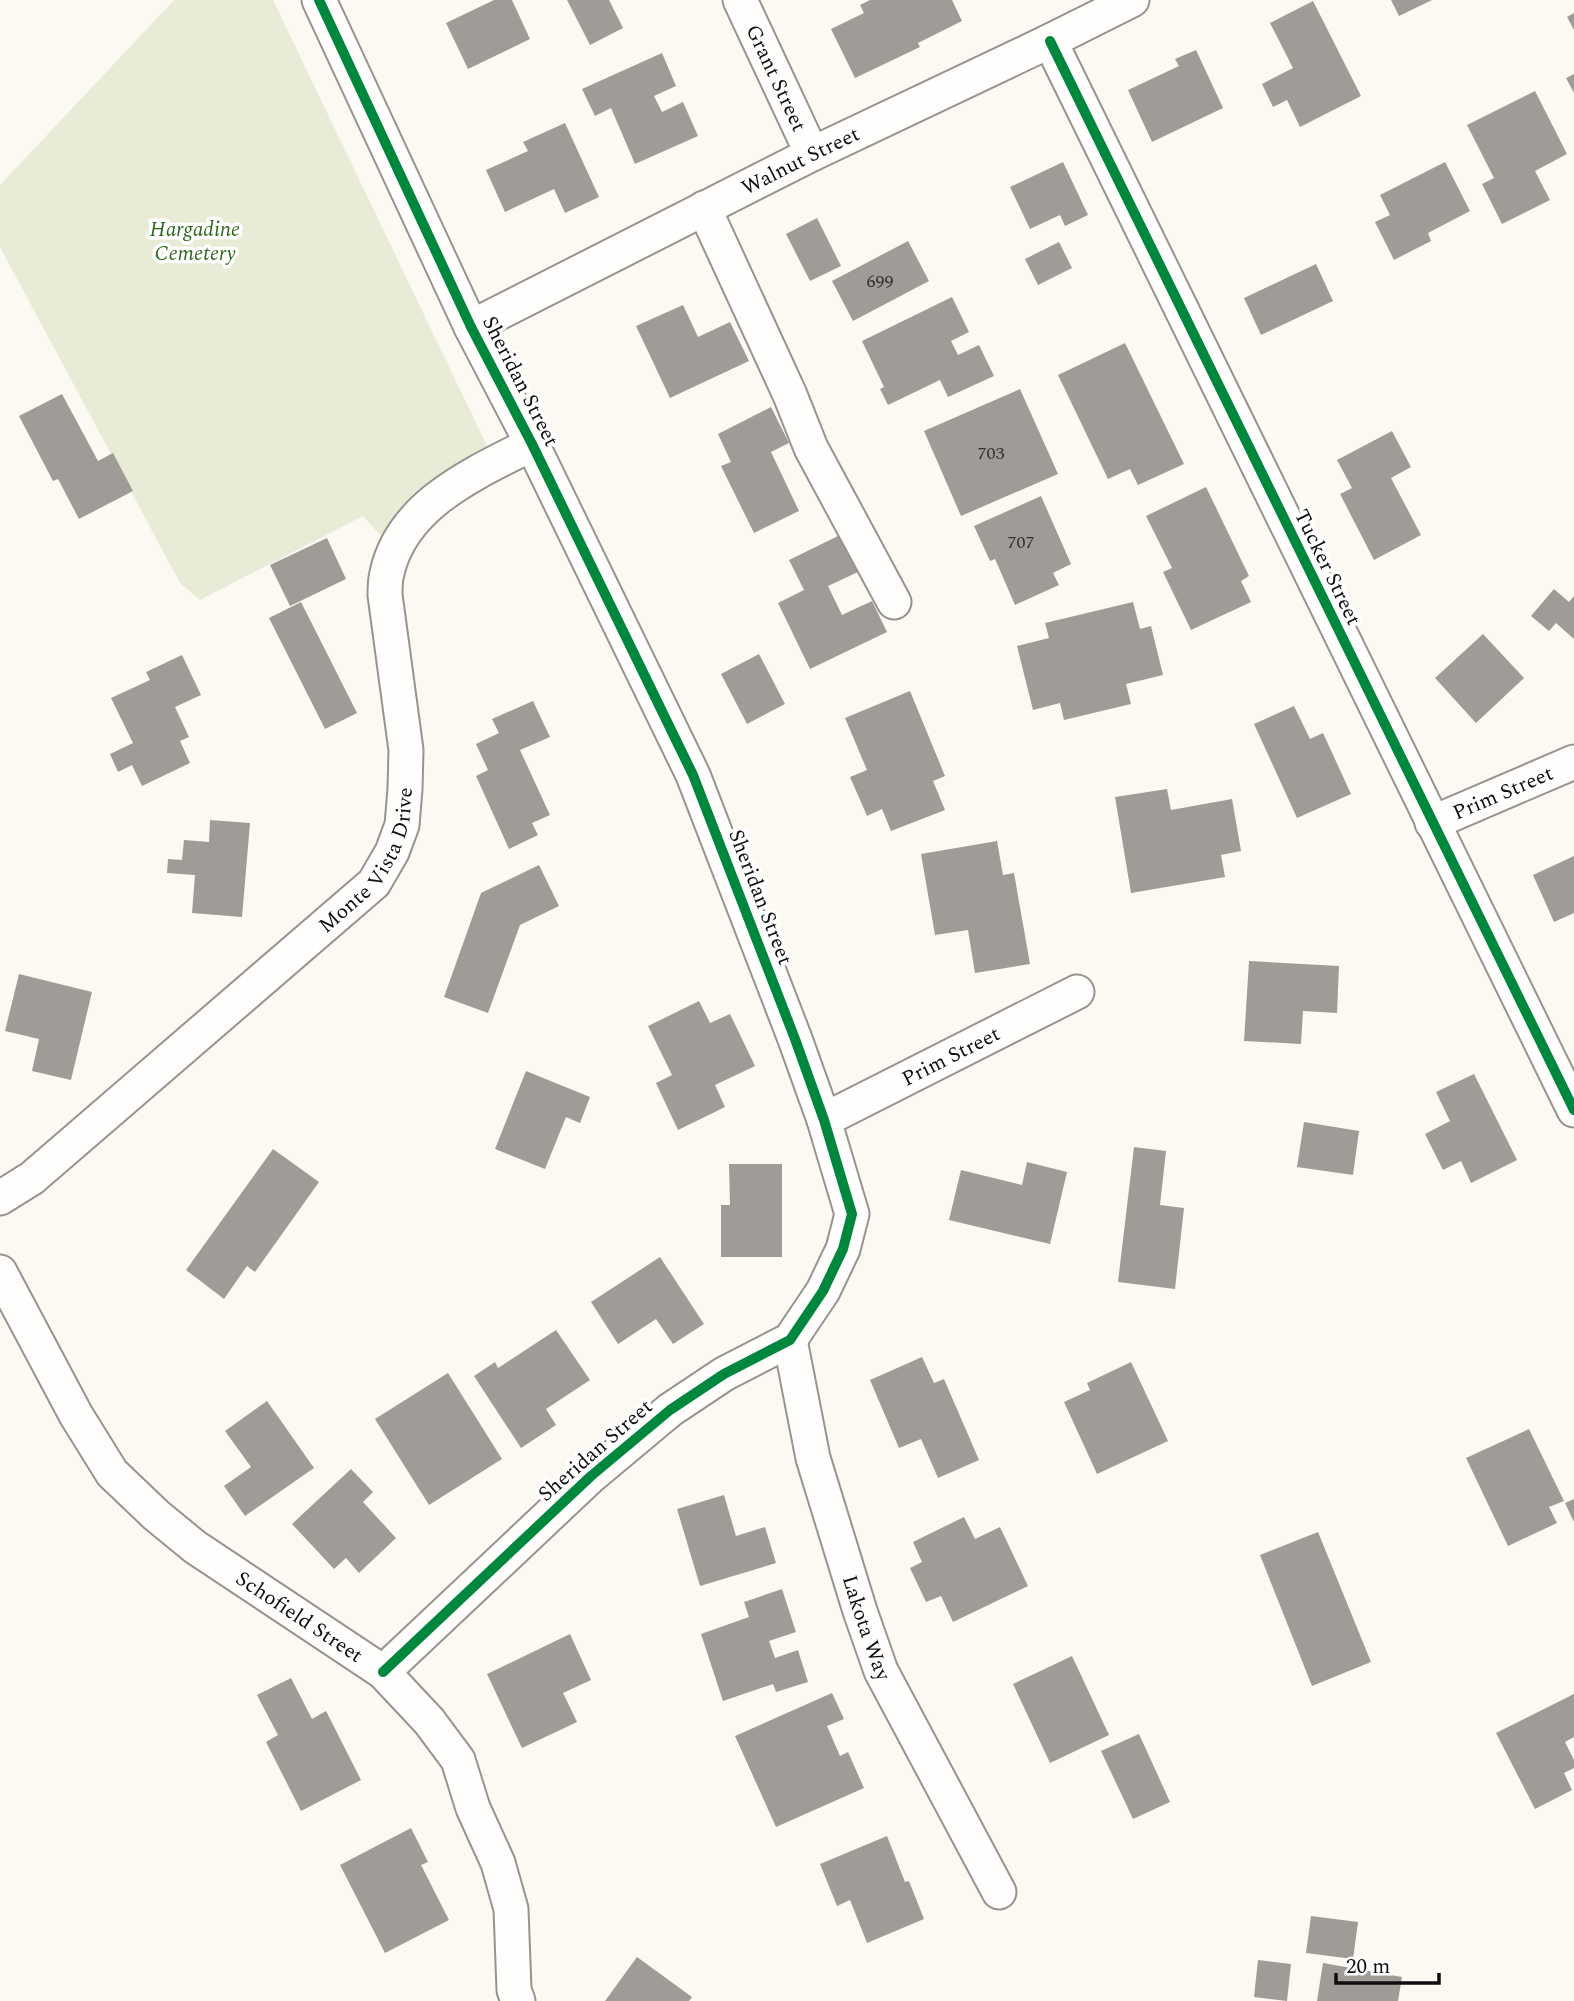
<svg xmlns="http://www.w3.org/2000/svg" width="1574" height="2001" viewBox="0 0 1574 2001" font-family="Spectral,serif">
<rect width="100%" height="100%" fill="#fcf9f2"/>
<!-- cemetery -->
<path fill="#e8ecd6" d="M 174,0 L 273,0 L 489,450 L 447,479 L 381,536 L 363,516 L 200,600 L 180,583 L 0,247 L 0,185 Z"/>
<!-- building -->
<g fill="#9f9c98">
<path d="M 494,0 L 512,0 L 530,39 L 468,69 L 446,23 Z"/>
<path d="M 567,0 L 609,0 L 623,28 L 590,45 Z"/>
<path d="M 870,0 L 952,0 L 962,21 L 918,43 L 920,47 L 855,78 L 831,29 L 864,13 L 860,5 Z"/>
<path d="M 1391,0 L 1432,0 L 1399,16 Z"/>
<path d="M 1313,1 L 1361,96 L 1300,127 L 1287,100 L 1273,107 L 1262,84 L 1293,68 L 1270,23 Z"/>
<path d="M 1574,13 L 1574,30 L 1567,17 Z"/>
<path d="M 1196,50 L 1223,108 L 1152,142 L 1128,90 L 1179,66 L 1175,59 Z"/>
<path d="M 662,53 L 676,86 L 654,96 L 662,112 L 683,102 L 698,136 L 635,164 L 611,108 L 595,116 L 582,89 Z"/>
<path d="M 1574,74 L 1574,93 L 1566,78 Z"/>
<path d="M 1535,91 L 1567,154 L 1535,171 L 1550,200 L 1502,224 L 1482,184 L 1494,178 L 1467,125 Z"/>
<path d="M 565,123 L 599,197 L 565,213 L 554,189 L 505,212 L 486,170 L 528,151 L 523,142 Z"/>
<path d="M 1063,162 L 1088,215 L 1065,226 L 1060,215 L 1030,229 L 1010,187 Z"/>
<path d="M 1445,162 L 1470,211 L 1428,233 L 1431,241 L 1394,260 L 1375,222 L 1390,215 L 1380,195 Z"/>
<path d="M 817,218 L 841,266 L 810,281 L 786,234 Z"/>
<path d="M 908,241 L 929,281 L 853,321 L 832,281 Z"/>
<path d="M 1059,242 L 1072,268 L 1038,285 L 1025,259 Z"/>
<path d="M 1316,264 L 1333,301 L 1261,335 L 1244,298 Z"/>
<path d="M 952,297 L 969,332 L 951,341 L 958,355 L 979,345 L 994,376 L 948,397 L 940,380 L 888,405 L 880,389 L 884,387 L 862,341 Z"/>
<path d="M 683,305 L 698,337 L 730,322 L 749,361 L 670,398 L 636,326 Z"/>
<path d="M 1125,343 L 1184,464 L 1138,485 L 1130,469 L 1108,479 L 1058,375 Z"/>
<path d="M 1020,389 L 1058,474 L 961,516 L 924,431 Z"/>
<path d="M 62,394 L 98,461 L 113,453 L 133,491 L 79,519 L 58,479 L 53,481 L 19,416 Z"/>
<path d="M 771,407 L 789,443 L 771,452 L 799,511 L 754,533 L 721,466 L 731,462 L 718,434 Z"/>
<path d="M 1392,431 L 1411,467 L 1391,478 L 1421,535 L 1374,560 L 1340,494 L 1352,488 L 1337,460 Z"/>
<path d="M 1206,487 L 1249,576 L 1241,581 L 1251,602 L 1191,630 L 1163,572 L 1172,568 L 1146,516 Z"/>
<path d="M 1041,496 L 1071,564 L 1053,573 L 1059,585 L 1015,605 L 995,559 L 990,561 L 974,526 Z"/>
<path d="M 840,535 L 858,572 L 828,586 L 842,615 L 872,601 L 887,632 L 810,669 L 778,603 L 804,590 L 789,560 Z"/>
<path d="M 327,538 L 346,579 L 290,606 L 270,565 Z"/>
<path d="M 1554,589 L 1569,602 L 1574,596 L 1574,639 L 1556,623 L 1549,631 L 1531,616 Z"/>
<path d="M 301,602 L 357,713 L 325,729 L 269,618 Z"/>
<path d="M 1133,602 L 1140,629 L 1151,626 L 1163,675 L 1126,684 L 1131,704 L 1064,720 L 1060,703 L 1033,710 L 1017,646 L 1049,638 L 1045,623 Z"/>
<path d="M 1483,634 L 1524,678 L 1476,723 L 1435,678 Z"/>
<path d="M 759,654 L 785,704 L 747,724 L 721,674 Z"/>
<path d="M 182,655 L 201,695 L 175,707 L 189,737 L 180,741 L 190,763 L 142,786 L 132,765 L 118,772 L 110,754 L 133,743 L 111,698 L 150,680 L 146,672 Z"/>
<path d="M 910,691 L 945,776 L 933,781 L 945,810 L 891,831 L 882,809 L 867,816 L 850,777 L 867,770 L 845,718 Z"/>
<path d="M 533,701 L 550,737 L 520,750 L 550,815 L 532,823 L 538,835 L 509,849 L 476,776 L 488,770 L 476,744 L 499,733 L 492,719 Z"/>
<path d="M 1294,706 L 1310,739 L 1323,733 L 1351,794 L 1297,818 L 1254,724 Z"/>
<path d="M 1167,789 L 1171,810 L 1232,799 L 1241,851 L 1221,855 L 1225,877 L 1131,893 L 1115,797 Z"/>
<path d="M 210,820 L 250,823 L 242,917 L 192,913 L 195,875 L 167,873 L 168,859 L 182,860 L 184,840 L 209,842 Z"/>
<path d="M 997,841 L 1003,875 L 1014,873 L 1030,964 L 975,973 L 968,930 L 935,935 L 921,854 Z"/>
<path d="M 1574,856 L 1574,913 L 1554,922 L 1533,875 Z"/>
<path d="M 539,865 L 559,906 L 520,925 L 488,1013 L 444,997 L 481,893 Z"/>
<path d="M 1249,961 L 1339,966 L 1337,1013 L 1303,1011 L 1301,1044 L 1244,1041 Z"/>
<path d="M 19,974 L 92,992 L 71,1080 L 32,1071 L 39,1039 L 5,1031 Z"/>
<path d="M 699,1001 L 710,1023 L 730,1014 L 755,1066 L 715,1085 L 725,1107 L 678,1130 L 656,1083 L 672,1075 L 648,1026 Z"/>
<path d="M 526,1071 L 590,1097 L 580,1123 L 566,1117 L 545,1169 L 495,1149 Z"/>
<path d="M 1474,1074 L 1517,1160 L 1471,1183 L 1461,1161 L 1443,1170 L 1425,1134 L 1450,1121 L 1436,1092 Z"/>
<path d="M 1304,1122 L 1359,1131 L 1353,1175 L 1297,1167 Z"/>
<path d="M 1134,1147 L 1166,1151 L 1160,1205 L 1184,1208 L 1175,1289 L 1118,1282 Z"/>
<path d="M 273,1149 L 319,1182 L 255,1272 L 247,1266 L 224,1299 L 186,1270 Z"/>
<path d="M 1027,1162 L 1067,1172 L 1050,1244 L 949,1220 L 961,1170 L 1022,1185 Z"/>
<path d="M 729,1164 L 782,1164 L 782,1257 L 721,1257 L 721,1205 L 730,1205 Z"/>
<path d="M 660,1257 L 704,1324 L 673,1344 L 656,1319 L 618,1344 L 591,1302 Z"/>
<path d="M 556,1330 L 590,1380 L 546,1409 L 556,1425 L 521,1448 L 474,1376 L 495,1362 L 498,1368 Z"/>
<path d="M 922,1357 L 934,1383 L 944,1379 L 979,1460 L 938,1478 L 921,1439 L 899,1448 L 870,1380 Z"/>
<path d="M 1131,1362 L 1168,1441 L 1097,1474 L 1064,1402 L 1090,1390 L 1087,1383 Z"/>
<path d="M 448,1373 L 502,1459 L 429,1505 L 375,1419 Z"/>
<path d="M 267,1401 L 314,1468 L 245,1516 L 224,1486 L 251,1467 L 225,1431 Z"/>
<path d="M 1529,1429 L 1564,1501 L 1549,1507 L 1557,1523 L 1508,1546 L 1466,1458 Z"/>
<path d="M 351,1469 L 373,1492 L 363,1502 L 396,1538 L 359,1573 L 346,1558 L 334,1569 L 292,1524 Z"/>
<path d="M 724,1495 L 736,1536 L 765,1527 L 776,1563 L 700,1586 L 677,1509 Z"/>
<path d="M 1574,1499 L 1574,1522 L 1565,1503 Z"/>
<path d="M 964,1517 L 975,1539 L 1000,1527 L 1028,1586 L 953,1622 L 941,1596 L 926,1602 L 910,1568 L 922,1562 L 913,1542 Z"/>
<path d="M 1318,1532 L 1371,1662 L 1312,1686 L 1260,1555 Z"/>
<path d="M 782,1589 L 796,1632 L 769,1641 L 775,1658 L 798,1650 L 808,1682 L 776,1692 L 773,1684 L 723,1701 L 701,1634 L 749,1617 L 744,1602 Z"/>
<path d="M 570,1634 L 591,1680 L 563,1693 L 577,1722 L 522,1748 L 487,1674 Z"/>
<path d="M 1072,1656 L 1109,1735 L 1050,1763 L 1013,1684 Z"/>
<path d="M 291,1678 L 312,1719 L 326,1711 L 361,1780 L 301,1811 L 266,1742 L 278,1735 L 257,1695 Z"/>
<path d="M 832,1693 L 844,1719 L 827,1726 L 840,1756 L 848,1752 L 864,1788 L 776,1827 L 735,1736 Z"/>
<path d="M 1574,1694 L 1574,1737 L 1565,1742 L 1574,1760 L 1574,1768 L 1564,1773 L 1572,1790 L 1535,1809 L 1496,1733 Z"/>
<path d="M 1139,1734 L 1170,1802 L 1133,1819 L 1101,1751 Z"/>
<path d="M 411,1828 L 428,1862 L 421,1865 L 449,1920 L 385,1953 L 340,1865 Z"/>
<path d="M 887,1836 L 905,1882 L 909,1881 L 924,1919 L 867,1943 L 850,1900 L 837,1906 L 820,1864 Z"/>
<path d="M 1311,1916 L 1358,1922 L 1353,1959 L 1306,1953 Z"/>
<path d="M 637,1957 L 692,1997 L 689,2001 L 605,2001 Z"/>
<path d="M 1258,1960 L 1291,1964 L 1287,2001 L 1254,1997 Z"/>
<path d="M 1323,1963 L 1402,1977 L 1398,2001 L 1317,2001 Z"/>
</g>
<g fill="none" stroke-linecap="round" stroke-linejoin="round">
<defs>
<g id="minor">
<path d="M 319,0 L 471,327 L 532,444 L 693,775 L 795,1039 L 824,1120 L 852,1214 L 843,1249 L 823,1291 L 790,1340 L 724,1374 L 670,1410 L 591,1476 L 383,1672"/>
<path id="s1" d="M 740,0 L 812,154"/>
<path d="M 1050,41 L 1574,1110"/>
<path d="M 704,208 L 790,395 L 811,448 L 894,602"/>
<path id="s2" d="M 471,327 L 812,154 L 1050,41 L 1132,0"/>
<path id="s3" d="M 1432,823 L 1574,762"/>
<path id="s4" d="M 824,1120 L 1077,992"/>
<path id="s5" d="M 0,1198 L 32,1178 L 374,883 L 392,852 L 402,825 L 405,789 L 406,750 L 385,595 C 385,588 385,580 387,573 C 402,504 475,473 532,444"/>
<path id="s6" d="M 0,1272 L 76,1415 L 112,1473 L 156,1515 L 195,1547 L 383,1672 L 429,1721 L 458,1760 L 473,1808 L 498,1863 L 511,1909 L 514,1990 L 518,2001"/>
<path id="s7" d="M 790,1340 L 813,1458 L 860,1611 L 881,1671 L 999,1892"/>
</g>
</defs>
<!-- minor casing -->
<use href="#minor" stroke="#959491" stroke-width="37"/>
<!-- minor -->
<use href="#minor" stroke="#fffefd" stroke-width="33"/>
<defs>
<g id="cycleway">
<path d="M 319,0 L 471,327 L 532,444 L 693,775 L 795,1039 L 824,1120 L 852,1214 L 843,1249 L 823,1291 L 790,1340 L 724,1374 L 670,1410 L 591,1476 L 383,1672"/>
<path d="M 1050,41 L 1574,1110"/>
</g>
</defs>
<!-- cycleway casing -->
<use href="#cycleway" stroke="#fff" stroke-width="15"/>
<!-- cycleway -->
<use href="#cycleway" stroke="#00873e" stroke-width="10"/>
</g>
<g text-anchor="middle" stroke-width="7" stroke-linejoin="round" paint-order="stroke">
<!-- number labels -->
<g font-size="18" fill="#323230">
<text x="880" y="287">699</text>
<text x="991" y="459">703</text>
<text x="1021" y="548">707</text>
</g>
<!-- street labels -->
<g font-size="21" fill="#0e0e0e" stroke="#fff">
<text dy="7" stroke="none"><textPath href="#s1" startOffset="86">Grant Street</textPath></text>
<text dy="7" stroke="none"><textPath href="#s2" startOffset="369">Walnut Street</textPath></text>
<text transform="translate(521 381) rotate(63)" y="7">Sheridan Street</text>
<text transform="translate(1328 567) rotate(64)" y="7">Tucker Street</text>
<text dy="7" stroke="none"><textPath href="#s3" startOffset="77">Prim Street</textPath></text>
<text dy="7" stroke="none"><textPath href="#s5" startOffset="506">Monte Vista Drive</textPath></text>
<text transform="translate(761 897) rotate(69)" y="7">Sheridan Street</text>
<text dy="7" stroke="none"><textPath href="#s4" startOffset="142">Prim Street</textPath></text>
<text transform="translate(595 1450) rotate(-41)" y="7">Sheridan Street</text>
<text dy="7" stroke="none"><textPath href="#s6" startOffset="467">Schofield Street</textPath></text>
<text dy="7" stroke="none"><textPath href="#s7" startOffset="298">Lakota Way</textPath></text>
</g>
<!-- park labels -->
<g font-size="21" font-style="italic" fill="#2f661e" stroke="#fff">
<text x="195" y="236">Hargadine<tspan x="195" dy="24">Cemetery</tspan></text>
</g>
</g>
<!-- scale -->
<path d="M1336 1973v10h103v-10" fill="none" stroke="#0e0e0e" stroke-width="3.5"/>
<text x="1346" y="1973" font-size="21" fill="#0e0e0e" stroke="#ffffff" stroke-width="5" paint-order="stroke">20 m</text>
</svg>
